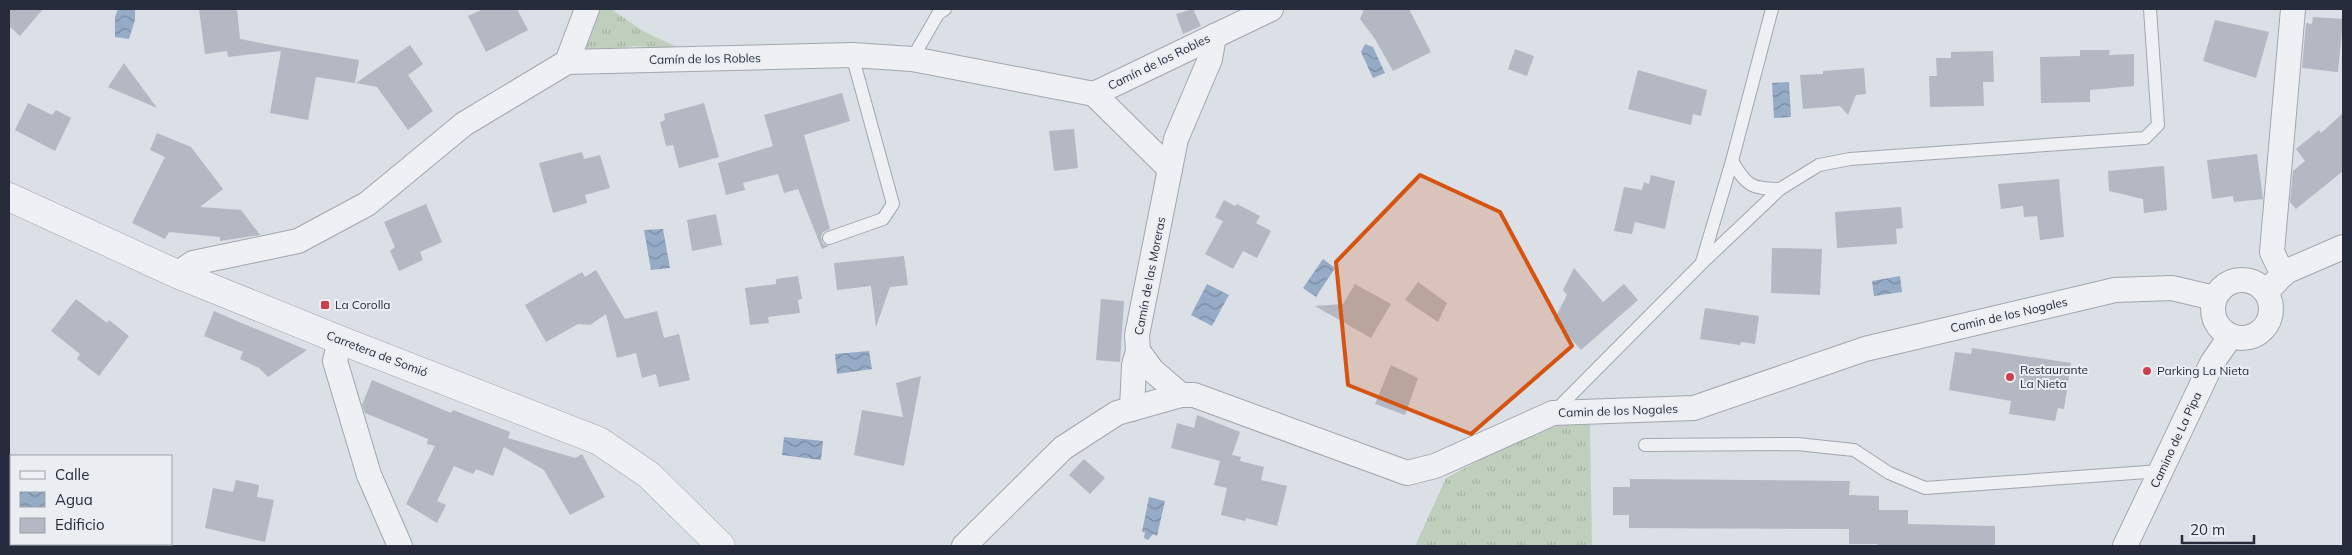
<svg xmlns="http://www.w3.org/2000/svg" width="2352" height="555" viewBox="0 0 2352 555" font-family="Mulish,sans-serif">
<defs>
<pattern id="grass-tufts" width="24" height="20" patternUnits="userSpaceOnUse" patternTransform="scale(1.25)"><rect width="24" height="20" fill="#c0cfbd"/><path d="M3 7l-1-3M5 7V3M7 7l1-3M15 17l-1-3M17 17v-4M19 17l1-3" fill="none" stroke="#a5b2a3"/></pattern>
<pattern id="water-waves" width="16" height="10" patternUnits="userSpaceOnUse" patternTransform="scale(1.25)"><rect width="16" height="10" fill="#96abc6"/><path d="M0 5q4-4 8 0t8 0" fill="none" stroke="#7a8ba2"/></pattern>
</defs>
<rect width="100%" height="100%" fill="#dbdfe6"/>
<!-- grass -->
<g fill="url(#grass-tufts)">
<path d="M 598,9 L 611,9 L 643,31 L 681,49 L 634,46 L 582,54 L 591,35 Z"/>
<path d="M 1545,425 L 1590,425 L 1592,546 L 1415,546 L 1446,478 Z"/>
</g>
<!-- water -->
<g fill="url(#water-waves)">
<path d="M 118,9 L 135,9 L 135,20 L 129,39 L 115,37 L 115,17 Z"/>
<path d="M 1365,44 L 1373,47 L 1385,73 L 1373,78 L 1361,52 Z"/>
<path d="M 1789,82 L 1791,117 L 1774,118 L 1772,83 Z"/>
<path d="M 663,229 L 670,268 L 651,270 L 644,230 Z"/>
<path d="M 1323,259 L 1335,268 L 1316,297 L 1303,288 Z"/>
<path d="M 1900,276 L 1902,292 L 1874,296 L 1872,281 Z"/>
<path d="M 1207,284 L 1229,295 L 1212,326 L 1191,315 Z"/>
<path d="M 869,351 L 872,369 L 837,374 L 835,354 Z"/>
<path d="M 784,437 L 823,441 L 821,460 L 782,455 Z"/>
<path d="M 1149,497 L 1165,501 L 1157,536 L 1153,534 L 1148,540 L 1144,538 L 1145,532 L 1142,532 Z"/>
</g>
<!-- building -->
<g fill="#b3b8c2">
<path d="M 9,9 L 43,9 L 20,36 L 9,26 Z"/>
<path d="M 199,9 L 237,9 L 240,39 L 282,47 L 281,50 L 282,47 L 359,60 L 355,83 L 316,77 L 308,120 L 270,113 L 281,51 L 228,57 L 227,51 L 205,54 Z"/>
<path d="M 483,9 L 517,9 L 528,30 L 486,52 L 468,16 Z"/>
<path d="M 1193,9 L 1201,26 L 1183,34 L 1176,14 Z"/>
<path d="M 1364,9 L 1409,9 L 1431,52 L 1393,71 L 1375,39 L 1360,19 Z"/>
<path d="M 2313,17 L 2343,19 L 2338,72 L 2302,68 L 2306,23 L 2312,24 Z"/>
<path d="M 2215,20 L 2269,32 L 2256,78 L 2203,61 Z"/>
<path d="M 410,45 L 423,64 L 408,75 L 433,111 L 408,130 L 377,87 L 356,83 Z"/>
<path d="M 1515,49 L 1534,56 L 1527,76 L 1508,69 Z"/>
<path d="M 2080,50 L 2110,50 L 2109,55 L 2134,54 L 2134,86 L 2090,90 L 2090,102 L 2041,103 L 2040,57 L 2080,56 Z"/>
<path d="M 1993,51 L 1994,82 L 1983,82 L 1984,106 L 1930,107 L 1929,76 L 1937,76 L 1936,58 L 1951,58 L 1951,52 Z"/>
<path d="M 124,63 L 157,108 L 108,87 Z"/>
<path d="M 1864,68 L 1866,94 L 1856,95 L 1848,115 L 1840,106 L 1803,109 L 1800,75 L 1823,74 L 1823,71 Z"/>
<path d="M 1638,70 L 1707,90 L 1701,116 L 1693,114 L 1691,125 L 1628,109 Z"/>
<path d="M 842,93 L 850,121 L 804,135 L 830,229 L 823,232 L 821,237 L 823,244 L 829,246 L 822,249 L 798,189 L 784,193 L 778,174 L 743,183 L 745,190 L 726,195 L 718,163 L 773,146 L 764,115 Z"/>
<path d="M 28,103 L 52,115 L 56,110 L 71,118 L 55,151 L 15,130 Z"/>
<path d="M 704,103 L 719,157 L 679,168 L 673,145 L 666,146 L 660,122 L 665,120 L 664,114 Z"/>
<path d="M 2343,113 L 2343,171 L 2296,209 L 2290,202 L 2293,171 L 2305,161 L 2296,149 L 2319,130 L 2321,133 Z"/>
<path d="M 1074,129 L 1078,168 L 1054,171 L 1049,131 Z"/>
<path d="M 157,133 L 191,147 L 223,189 L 200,207 L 241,210 L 260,235 L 220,241 L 220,237 L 169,232 L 165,239 L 132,223 L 165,157 L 150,150 Z"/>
<path d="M 582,152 L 584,159 L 600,155 L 610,188 L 585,195 L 587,203 L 553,213 L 539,163 Z"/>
<path d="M 2257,154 L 2263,199 L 2234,202 L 2233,196 L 2212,199 L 2207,160 Z"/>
<path d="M 2164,166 L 2167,210 L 2144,213 L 2143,199 L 2109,191 L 2108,171 Z"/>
<path d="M 1651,175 L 1675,181 L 1665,229 L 1635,222 L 1632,234 L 1614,231 L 1624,187 L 1642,190 L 1644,182 L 1649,184 Z"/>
<path d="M 2059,179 L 2064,237 L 2040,240 L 2037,216 L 2024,217 L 2023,206 L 2001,209 L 1998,184 Z"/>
<path d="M 1224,200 L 1235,206 L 1237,204 L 1260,216 L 1256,223 L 1271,231 L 1257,258 L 1243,251 L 1233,269 L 1205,254 L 1223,221 L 1215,217 Z"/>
<path d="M 426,204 L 442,242 L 420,252 L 423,260 L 399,271 L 390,251 L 395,247 L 384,222 Z"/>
<path d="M 1901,207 L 1903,228 L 1896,229 L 1897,244 L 1837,248 L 1835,212 Z"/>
<path d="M 716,214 L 722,245 L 692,251 L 687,220 Z"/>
<path d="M 1772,248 L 1822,249 L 1820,295 L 1771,293 Z"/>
<path d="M 904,256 L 908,285 L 890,287 L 876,327 L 871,286 L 837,290 L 834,263 Z"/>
<path d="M 1574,268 L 1603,302 L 1624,284 L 1638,300 L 1581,350 L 1554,320 L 1567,295 L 1563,290 Z"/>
<path d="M 596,270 L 625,319 L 657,311 L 664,338 L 679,334 L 690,380 L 659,387 L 656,374 L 642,378 L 636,353 L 617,358 L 606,314 L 590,325 L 578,324 L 546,342 L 525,305 L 582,272 L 585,277 Z"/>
<path d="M 798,276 L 802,299 L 798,300 L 800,313 L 768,317 L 769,323 L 750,325 L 745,288 L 776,284 L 776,279 Z"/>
<path d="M 1418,282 L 1447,303 L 1438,322 L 1405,300 Z"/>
<path d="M 1355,284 L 1391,304 L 1371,338 L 1315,306 L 1343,304 Z"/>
<path d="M 76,299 L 107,323 L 109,320 L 129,336 L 99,376 L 77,359 L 80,354 L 51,331 Z"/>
<path d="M 1101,299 L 1124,301 L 1120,362 L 1096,360 Z"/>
<path d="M 1705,308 L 1759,316 L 1755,344 L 1741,342 L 1740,345 L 1700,339 Z"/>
<path d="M 214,311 L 232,319 L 307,350 L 268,377 L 259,368 L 240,359 L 243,352 L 204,336 Z"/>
<path d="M 1972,348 L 2071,363 L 2064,409 L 2058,408 L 2055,421 L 2009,414 L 2011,401 L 1949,390 L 1955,352 L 1971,354 Z"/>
<path d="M 1391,365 L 1418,378 L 1405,415 L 1375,404 Z"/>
<path d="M 921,376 L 904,466 L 854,455 L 862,410 L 903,417 L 896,383 Z"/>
<path d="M 372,380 L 451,413 L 453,410 L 510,432 L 508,438 L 575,458 L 582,454 L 605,497 L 570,515 L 544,470 L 504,447 L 493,476 L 476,469 L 473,474 L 454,466 L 437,501 L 446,505 L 437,523 L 406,504 L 435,446 L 427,444 L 428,439 L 365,413 L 362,405 Z"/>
<path d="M 1197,415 L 1240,432 L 1232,455 L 1241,457 L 1240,461 L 1264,467 L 1261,480 L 1287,486 L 1277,526 L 1246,518 L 1245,521 L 1221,515 L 1227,488 L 1214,485 L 1220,461 L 1171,448 L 1177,423 L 1194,428 Z"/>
<path d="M 1084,459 L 1105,478 L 1090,494 L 1069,475 Z"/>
<path d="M 1630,479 L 1850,481 L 1849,495 L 1879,496 L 1879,510 L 1908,510 L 1908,524 L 1995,526 L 1995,546 L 1878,546 L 1878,544 L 1849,544 L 1849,529 L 1629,528 L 1629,515 L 1613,515 L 1613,487 L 1630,487 Z"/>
<path d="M 236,480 L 259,485 L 257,497 L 274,500 L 265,542 L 205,528 L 213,488 L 233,492 Z"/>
</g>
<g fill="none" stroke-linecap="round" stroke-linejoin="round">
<defs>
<g id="service">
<path d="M 912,59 L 938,14 L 945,9"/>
<path d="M 1732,161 C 1747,186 1751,189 1780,189"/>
<path d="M 829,238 L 883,219 L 893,204 L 852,55"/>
<path d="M 1702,262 L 1732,161 L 1772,9"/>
<path d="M 1554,412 L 1701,264 L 1780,189 L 1819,165 L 1850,159 L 2145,138 L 2158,125 L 2150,9"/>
<path d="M 1645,445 L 1797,444 L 1854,450 L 1889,473 L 1925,488 L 2161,471"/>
</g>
<g id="minor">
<path d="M 567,62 L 587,9"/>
<path d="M 1094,94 L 1170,169 L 1137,335 L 1138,351 L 1152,370 L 1181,395"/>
<path d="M 1170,169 L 1176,139 L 1210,59 L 1214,36"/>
<path d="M 177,274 L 193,263 L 298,241 L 367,204 L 464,124 L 567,62 L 852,55 L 912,59 L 1094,94 L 1271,9"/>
<path d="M 2283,275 L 2272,252 L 2293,9"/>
<circle cx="2242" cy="309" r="29"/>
<path d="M 2273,285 L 2285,272 L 2343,247"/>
<path d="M 340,340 L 335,361 L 369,475 L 400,546"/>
<path d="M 1132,409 L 1134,365 L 1138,351"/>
<path d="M 964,546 L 1063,448 L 1117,413 L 1181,395 L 1194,395 L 1407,473 L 1435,466 L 1553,413 L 1694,408 L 1865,349 L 2115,290 L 2172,288 L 2214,298"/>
<path d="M 2125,546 L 2212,363 L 2230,337"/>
</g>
<path id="tertiary" d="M 9,197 L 177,274 L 340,340 L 599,441 L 649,475 L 721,546"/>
</defs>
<!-- service casing -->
<use href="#service" stroke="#a1a6af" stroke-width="14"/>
<!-- minor casing -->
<use href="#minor" stroke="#a1a6af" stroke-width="26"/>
<!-- tertiary casing -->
<use href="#tertiary" stroke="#a1a6af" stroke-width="29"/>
<!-- service -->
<use href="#service" stroke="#eef0f4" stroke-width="12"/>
<!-- minor -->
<use href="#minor" stroke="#eef0f4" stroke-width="24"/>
<!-- tertiary -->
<use href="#tertiary" stroke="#eef0f4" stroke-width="28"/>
</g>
<!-- marked area -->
<path fill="#d55411" fill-opacity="0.2" stroke="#d55411" stroke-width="4" stroke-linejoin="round" d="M 1420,175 L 1500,212 L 1572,346 L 1471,434 L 1348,385 L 1336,262 Z"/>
<!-- markers -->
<g fill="#cb404d" stroke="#eaeef3" stroke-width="2">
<rect x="320" y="300" width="10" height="10" rx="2.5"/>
<circle cx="2147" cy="371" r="5"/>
<circle cx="2010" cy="377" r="5"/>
</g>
<g text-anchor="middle" stroke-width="4" stroke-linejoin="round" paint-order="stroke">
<!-- street labels -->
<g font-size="12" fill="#262c3b" stroke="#eaeef3">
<text transform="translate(705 59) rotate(-1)" y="4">Camín de los Robles</text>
<text transform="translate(1159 62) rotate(-26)" y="4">Camín de los Robles</text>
<text transform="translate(1150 276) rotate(-79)" y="4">Camín de las Moreras</text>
<text transform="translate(2009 315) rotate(-13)" y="4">Camin de los Nogales</text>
<text transform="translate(377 354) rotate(21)" y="4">Carretera de Somió</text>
<text transform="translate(1618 411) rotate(-2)" y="4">Camin de los Nogales</text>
<text transform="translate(2176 440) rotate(-65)" y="4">Camino de La Pipa</text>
</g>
<!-- poi labels -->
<g font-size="12" fill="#262c3b" stroke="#eaeef3" text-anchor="start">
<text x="335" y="309">La Corolla</text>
<text x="2020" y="374">Restaurante<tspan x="2020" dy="14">La Nieta</tspan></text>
<text x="2157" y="375">Parking La Nieta</text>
</g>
</g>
<!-- border -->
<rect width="2352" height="555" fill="none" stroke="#262c3b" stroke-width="20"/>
<!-- legend -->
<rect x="10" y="455" width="162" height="90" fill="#eaeef3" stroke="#9ca0a9"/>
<rect x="20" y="471" width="25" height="8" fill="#eef0f4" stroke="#9ca0a9"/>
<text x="55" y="480" font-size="15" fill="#262c3b">Calle</text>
<rect x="20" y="492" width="25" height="15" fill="url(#water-waves)" stroke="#9ca0a9"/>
<text x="55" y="505" font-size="15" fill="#262c3b">Agua</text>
<rect x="20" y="518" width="25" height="15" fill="#b3b8c2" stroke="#9ca0a9"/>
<text x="55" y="530" font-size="15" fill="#262c3b">Edificio</text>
<!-- scale -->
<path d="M2182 535v8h72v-8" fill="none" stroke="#262c3b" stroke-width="2.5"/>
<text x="2190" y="535" font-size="15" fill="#262c3b" stroke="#eaeef3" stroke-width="4" paint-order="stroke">20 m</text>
</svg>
